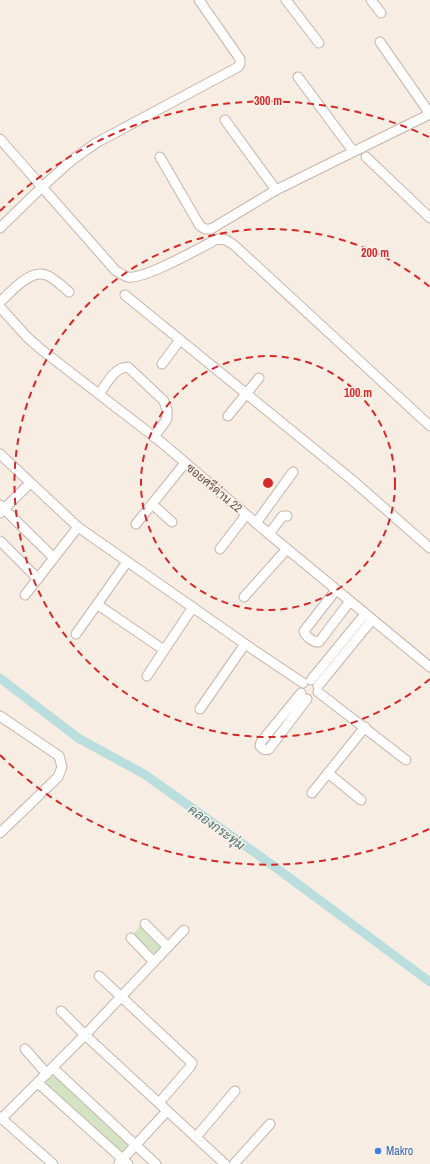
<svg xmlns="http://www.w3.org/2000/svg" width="430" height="1164" viewBox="0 0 430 1164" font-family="'Archivo Narrow',Sarabun,sans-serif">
<rect width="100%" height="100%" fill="#f8ede2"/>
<!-- green -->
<g fill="#d4e3c3">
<path d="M 140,926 L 162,946 L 155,954 L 133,934 Z"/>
<path d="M 52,1073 L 130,1143 L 121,1154 L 43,1084 Z"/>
</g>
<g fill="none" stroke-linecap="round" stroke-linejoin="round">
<!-- canal -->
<path stroke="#badede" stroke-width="9" d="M 0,678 L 78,738 L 144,774 L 271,864 L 430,982"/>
<defs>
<g id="street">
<path d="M 286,0 L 319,43"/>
<path d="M 371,0 L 381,13"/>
<path d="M 380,42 L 430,114"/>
<path d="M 298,77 L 353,151"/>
<path d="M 225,120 L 276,190"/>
<path d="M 0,139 L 42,187 L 72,160 L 96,143 L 238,67 L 240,64 L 240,59 L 199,0"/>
<path d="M 160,157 L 200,226 L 205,229 L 211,229 L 276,190 L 430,114"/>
<path d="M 366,157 L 430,218"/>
<path d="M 0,228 L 42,187 L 116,271 C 120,273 124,276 128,277 C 144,280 200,248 217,239 L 226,240 L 234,245 L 430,426"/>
<path d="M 125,295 L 351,479 L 430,548"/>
<path d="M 0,302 C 11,292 30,269 46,275 C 53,277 63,287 69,292"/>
<path d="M 0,307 L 28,338 L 43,351 L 161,442 L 269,534 L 430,667"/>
<path d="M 162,364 L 180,340"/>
<path d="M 99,394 C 107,384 114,367 128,367 L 164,401 L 167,410 L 167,419 L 154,437"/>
<path d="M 228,416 L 259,378"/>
<path d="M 0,454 L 78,527 L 245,644 L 303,683"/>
<path d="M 152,504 L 172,522"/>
<path d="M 0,505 L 54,558"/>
<path d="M 0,513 L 30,483"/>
<path d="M 256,523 L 293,472"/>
<path d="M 136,524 L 185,463"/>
<path d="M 269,534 L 281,518 L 283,516 L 287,516"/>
<path d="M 0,541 L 38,579"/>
<path d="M 220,549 L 246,515"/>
<path d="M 336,590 L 304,631 C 305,636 314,643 319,642 L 350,601"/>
<path d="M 25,595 L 78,527"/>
<path d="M 244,597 L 287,549"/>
<path d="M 98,605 L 164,650"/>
<path d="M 76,634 L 127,562"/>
<path d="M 147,676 L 193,607"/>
<path d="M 311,680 L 365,614"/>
<path d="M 318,686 L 372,620"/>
<path d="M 318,692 L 406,760"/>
<path d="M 301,693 L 261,742 L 260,746 C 263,749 265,751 269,749 L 307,699"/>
<path d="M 200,709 L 245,644"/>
<path d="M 0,716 L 59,756 L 62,767 L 58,777 L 0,833"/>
<path d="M 328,773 L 361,800"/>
<path d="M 312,793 L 365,727"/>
<path d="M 145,924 L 168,947"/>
<path d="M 131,938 L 153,961"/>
<path d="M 99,976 L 192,1063 L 190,1067 L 159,1103"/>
<path d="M 61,1011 L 85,1035 L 225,1164"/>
<path d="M 25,1049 L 47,1074"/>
<path d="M 53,1068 L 156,1164"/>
<path d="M 38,1083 L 128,1164"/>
<path d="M 0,1117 L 53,1164"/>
<path d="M 2,1118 L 85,1035 L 184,930"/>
<path d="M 196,1137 L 235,1091"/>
<path d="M 119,1163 L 167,1111"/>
<path d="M 234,1164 L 270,1124"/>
</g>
</defs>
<!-- street casing -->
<use href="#street" stroke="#c7b4ab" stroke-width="11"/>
<!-- street -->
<use href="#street" stroke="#fff" stroke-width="9"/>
</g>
<!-- distance rings -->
<g fill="none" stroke="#d62828" stroke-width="2" stroke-dasharray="7 5">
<circle cx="268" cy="483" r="127"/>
<path d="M430 679A254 254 0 1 1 430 287"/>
<path d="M429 829A382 382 0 0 1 0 755M0 211A382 382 0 0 1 429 137"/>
</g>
<!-- markers -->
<circle fill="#3f7fe0" stroke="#fcf1e8" stroke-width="1.5" cx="378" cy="1151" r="4"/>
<g text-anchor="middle" stroke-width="3" stroke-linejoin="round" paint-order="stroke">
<!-- street labels -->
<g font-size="12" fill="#6c534c" stroke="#fcf1e8">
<text transform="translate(214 488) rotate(40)" y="4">ซอยศรีด่าน 22</text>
</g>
<!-- shop labels -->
<g font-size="12" fill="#366cbe" stroke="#fcf1e8" text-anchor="start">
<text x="386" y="1155">Makro</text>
</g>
<!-- water labels -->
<g font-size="13" font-style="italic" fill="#477577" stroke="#fcf1e8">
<text transform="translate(217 827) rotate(36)" y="5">คลองกระทุ่ม</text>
</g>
</g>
<circle cx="268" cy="483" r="6" fill="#d62828" stroke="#fcf1e8" stroke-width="2"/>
<g font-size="12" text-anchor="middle" font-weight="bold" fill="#d62828" stroke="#fcf1e8" stroke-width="3" stroke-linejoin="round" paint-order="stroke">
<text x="268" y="105">300 m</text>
<text x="375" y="257">200 m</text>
<text x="358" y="397">100 m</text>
</g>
</svg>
